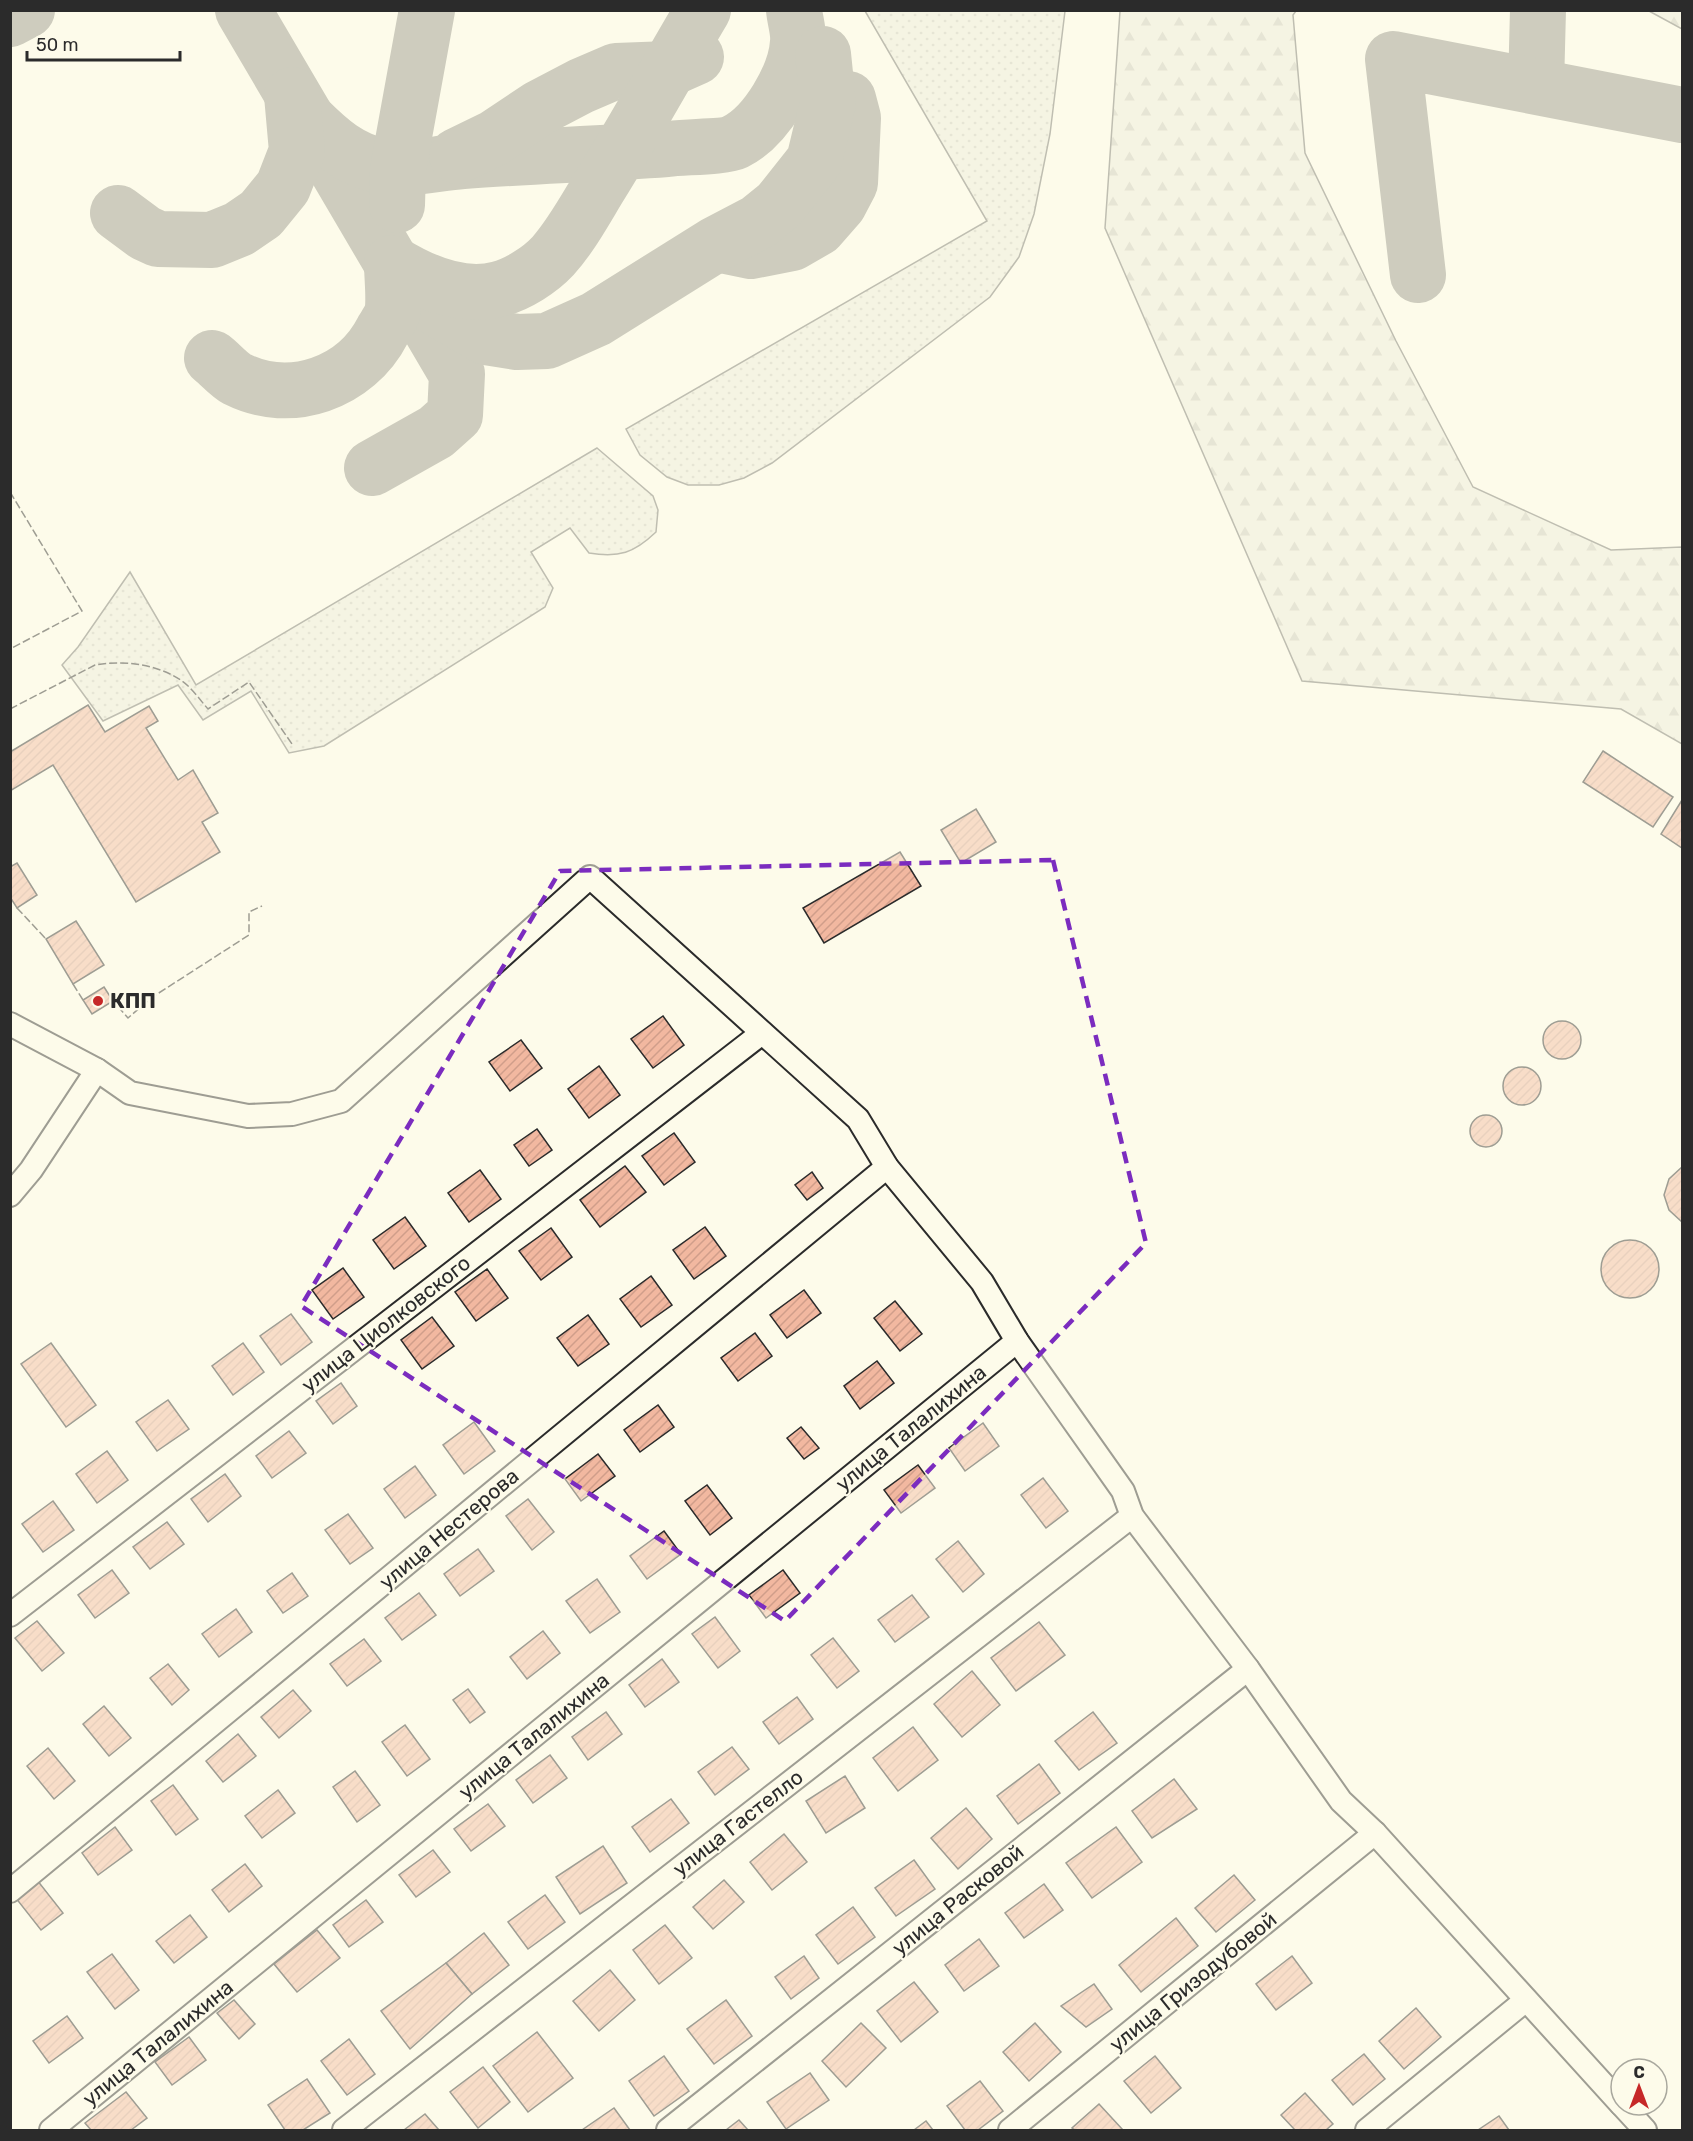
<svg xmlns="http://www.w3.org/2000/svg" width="1693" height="2141" viewBox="0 0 1693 2141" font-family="Rubik,sans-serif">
<defs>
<pattern id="grass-dots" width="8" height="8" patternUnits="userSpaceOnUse" patternTransform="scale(1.5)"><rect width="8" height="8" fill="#ecebdb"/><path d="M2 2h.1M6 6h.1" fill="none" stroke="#cbcabc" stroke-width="1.8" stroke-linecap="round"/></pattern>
<pattern id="forest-firs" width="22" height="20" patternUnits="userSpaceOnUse" patternTransform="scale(1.5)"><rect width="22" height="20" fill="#ecebdb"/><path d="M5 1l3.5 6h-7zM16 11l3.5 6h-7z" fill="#cbcabc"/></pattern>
<pattern id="building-hatch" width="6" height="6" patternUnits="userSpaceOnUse" patternTransform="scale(1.5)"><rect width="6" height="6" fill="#f2b8a0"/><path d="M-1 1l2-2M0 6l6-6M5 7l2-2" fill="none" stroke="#d09e8a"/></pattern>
</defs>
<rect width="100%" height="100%" fill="#fdfbea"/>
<!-- grass -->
<g fill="url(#grass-dots)" stroke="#74746e" stroke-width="1.5">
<path d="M 865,11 L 1065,11 L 1050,134 L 1034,214 L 1019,257 L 990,297 L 772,463 L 744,478 L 719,485 L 688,485 L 667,477 L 640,455 L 626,429 L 987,221 Z"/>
<path d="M 597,448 L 653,496 L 658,510 L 656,532 C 634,553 619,558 589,553 L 570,528 L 531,552 L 553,588 L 545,607 L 324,746 L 289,753 L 251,691 L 203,720 L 178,685 L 103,721 L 62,665 L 78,647 L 130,572 L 196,685 Z"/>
</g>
<!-- forest -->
<g fill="url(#forest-firs)" stroke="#74746e" stroke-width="1.5">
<path d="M 1120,11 L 1296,11 L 1293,15 L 1305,153 L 1396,341 L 1473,487 L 1611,550 L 1682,547 L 1682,744 L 1621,709 L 1302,681 L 1105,228 Z"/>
<path d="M 1649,11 L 1682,11 L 1682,29 Z"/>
</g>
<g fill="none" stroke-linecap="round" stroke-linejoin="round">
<!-- taxiway -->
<g stroke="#94938a" stroke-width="56">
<path d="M 243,10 L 457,374 L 455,415 L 436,432 L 372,468"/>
<path d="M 10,19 L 27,10"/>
<path d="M 1536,86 L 1538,10"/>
<path d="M 307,119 C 329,141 350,160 382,166 C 409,171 436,163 463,161 C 531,156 599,154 667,149 C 681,147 725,147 735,142 C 766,127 796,76 798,42 C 799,32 795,20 794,10"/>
<path d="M 457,156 L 494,138 L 539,108 L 581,86 L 616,71 L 669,69 L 696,57"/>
<path d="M 397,205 L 398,169 L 427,10"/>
<path d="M 118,213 L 145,233 L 158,239 L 212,240 L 239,229 L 261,214 L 283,187 L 297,151 L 292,95"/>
<path d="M 722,245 L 751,251 L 792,243 L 818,228 L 839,204 L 850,183 L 853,118 L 848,99"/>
<path d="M 1418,275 L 1393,59 L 1682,115"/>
<path d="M 414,287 L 429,304 L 486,337 L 517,342 L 547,341 L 596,319 L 716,244 L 758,222 L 779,205 L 814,161 L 828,103 L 823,54"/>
<path d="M 212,358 C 220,364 228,374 237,379 C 291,406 356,383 383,330 C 386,325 390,319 392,314 C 395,301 392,277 392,263 C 423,282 462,299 499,289 C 518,284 540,270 553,256 C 571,236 585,210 599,187 C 635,129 668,69 703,10"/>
</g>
</g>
<!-- building -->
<g fill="url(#building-hatch)" stroke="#2b2b2b" stroke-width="1.5">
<path d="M 88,705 L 105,732 L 149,706 L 158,721 L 146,728 L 178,780 L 193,770 L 218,813 L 202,822 L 220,852 L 136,902 L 53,765 L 10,791 L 10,752 Z"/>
<path d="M 1603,751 L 1673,797 L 1653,827 L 1583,782 Z"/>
<path d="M 1682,800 L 1682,848 L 1661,834 Z"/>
<path d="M 976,809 L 996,842 L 961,863 L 941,830 Z"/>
<path d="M 900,852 L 921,886 L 824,943 L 803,908 Z"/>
<path d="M 17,863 L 37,895 L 17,908 L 10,897 L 10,867 Z"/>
<path d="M 76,921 L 104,965 L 73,984 L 46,939 Z"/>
<path d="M 104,987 L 113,1001 L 92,1014 L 83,1000 Z"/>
<path d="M 663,1016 L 684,1045 L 653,1068 L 631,1039 Z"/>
<circle cx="1562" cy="1040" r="19"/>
<path d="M 521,1040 L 542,1068 L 510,1091 L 489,1062 Z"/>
<path d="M 599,1066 L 620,1095 L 589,1118 L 568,1089 Z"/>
<circle cx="1522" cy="1086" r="19"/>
<circle cx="1486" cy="1131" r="16"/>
<path d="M 537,1129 L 552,1150 L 529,1166 L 514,1145 Z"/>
<path d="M 674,1133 L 695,1162 L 664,1185 L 642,1156 Z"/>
<path d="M 625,1166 L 646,1192 L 600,1227 L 580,1200 Z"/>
<path d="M 1682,1167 L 1682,1222 L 1669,1210 L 1664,1195 L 1669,1179 Z"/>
<path d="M 480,1170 L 501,1199 L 469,1222 L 448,1193 Z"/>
<path d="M 812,1172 L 823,1188 L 807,1200 L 795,1185 Z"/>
<path d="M 405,1217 L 426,1246 L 394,1269 L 373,1240 Z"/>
<path d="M 705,1227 L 726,1256 L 694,1279 L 673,1250 Z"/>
<path d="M 551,1228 L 572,1257 L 541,1280 L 519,1251 Z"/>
<circle cx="1630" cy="1269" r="29"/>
<path d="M 343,1268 L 364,1297 L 333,1319 L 312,1290 Z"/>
<path d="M 487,1269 L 508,1298 L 476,1321 L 455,1292 Z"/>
<path d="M 651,1276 L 672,1305 L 641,1327 L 620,1299 Z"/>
<path d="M 804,1290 L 821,1313 L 787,1338 L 770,1315 Z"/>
<path d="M 895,1301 L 922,1334 L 900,1351 L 874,1318 Z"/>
<path d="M 291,1314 L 312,1342 L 281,1365 L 260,1336 Z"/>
<path d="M 588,1315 L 609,1344 L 578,1366 L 557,1338 Z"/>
<path d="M 432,1317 L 454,1346 L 422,1369 L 401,1340 Z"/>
<path d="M 755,1333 L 772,1356 L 738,1381 L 721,1358 Z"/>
<path d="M 51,1343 L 96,1405 L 66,1427 L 21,1364 Z"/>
<path d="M 243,1343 L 264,1372 L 233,1395 L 212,1366 Z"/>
<path d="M 877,1361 L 894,1383 L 860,1409 L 844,1386 Z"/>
<path d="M 341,1383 L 357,1406 L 333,1424 L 316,1401 Z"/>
<path d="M 168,1400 L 189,1429 L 157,1451 L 136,1422 Z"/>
<path d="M 658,1405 L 674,1427 L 640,1452 L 624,1430 Z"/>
<path d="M 474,1422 L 495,1451 L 464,1474 L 443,1445 Z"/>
<path d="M 983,1423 L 999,1446 L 965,1471 L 949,1448 Z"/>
<path d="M 801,1427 L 819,1448 L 804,1459 L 787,1438 Z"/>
<path d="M 289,1431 L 306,1453 L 272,1478 L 256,1456 Z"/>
<path d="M 107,1451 L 128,1480 L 97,1503 L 76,1474 Z"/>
<path d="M 598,1454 L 615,1476 L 581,1501 L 565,1479 Z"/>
<path d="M 918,1465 L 935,1488 L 901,1513 L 884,1490 Z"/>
<path d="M 415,1466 L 436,1495 L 405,1518 L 384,1489 Z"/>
<path d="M 225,1474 L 241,1496 L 208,1522 L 191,1499 Z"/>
<path d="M 1043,1478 L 1068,1511 L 1046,1528 L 1021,1495 Z"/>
<path d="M 707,1485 L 732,1518 L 710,1535 L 685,1501 Z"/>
<path d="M 528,1499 L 554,1532 L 532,1550 L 506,1516 Z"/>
<path d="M 53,1501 L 74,1530 L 43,1552 L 22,1524 Z"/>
<path d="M 348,1514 L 373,1548 L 350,1564 L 325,1530 Z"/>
<path d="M 167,1522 L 184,1544 L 150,1569 L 133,1547 Z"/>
<path d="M 664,1531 L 681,1554 L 647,1579 L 630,1556 Z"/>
<path d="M 958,1541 L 984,1574 L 963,1592 L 936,1559 Z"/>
<path d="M 478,1549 L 494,1571 L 460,1596 L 444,1574 Z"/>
<path d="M 112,1570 L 129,1593 L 95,1618 L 78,1595 Z"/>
<path d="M 783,1570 L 800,1593 L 766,1618 L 749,1595 Z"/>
<path d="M 292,1573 L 308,1596 L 283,1613 L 267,1591 Z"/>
<path d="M 597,1579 L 620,1612 L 590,1633 L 566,1601 Z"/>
<path d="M 419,1593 L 436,1615 L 402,1640 L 385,1618 Z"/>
<path d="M 912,1595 L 929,1617 L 895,1642 L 878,1620 Z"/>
<path d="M 236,1609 L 252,1632 L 219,1657 L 202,1634 Z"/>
<path d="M 715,1617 L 740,1651 L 718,1668 L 692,1634 Z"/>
<path d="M 37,1621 L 64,1653 L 42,1671 L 15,1638 Z"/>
<path d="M 1039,1622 L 1065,1655 L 1016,1691 L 991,1658 Z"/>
<path d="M 543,1631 L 560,1653 L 527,1679 L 510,1657 Z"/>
<path d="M 833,1638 L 859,1671 L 837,1688 L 811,1655 Z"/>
<path d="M 364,1639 L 381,1661 L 347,1686 L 330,1664 Z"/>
<path d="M 662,1659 L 679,1682 L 645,1707 L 629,1685 Z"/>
<path d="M 168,1664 L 189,1690 L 172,1705 L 150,1678 Z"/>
<path d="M 972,1671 L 1000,1705 L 962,1737 L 934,1704 Z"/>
<path d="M 468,1689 L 485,1712 L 470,1723 L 453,1700 Z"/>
<path d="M 293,1690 L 311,1711 L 279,1738 L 261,1717 Z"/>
<path d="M 797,1697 L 813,1719 L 779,1744 L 763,1722 Z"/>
<path d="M 104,1706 L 131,1738 L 109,1756 L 83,1724 Z"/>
<path d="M 606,1712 L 622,1734 L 588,1760 L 572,1737 Z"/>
<path d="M 1093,1712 L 1117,1743 L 1079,1770 L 1055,1741 Z"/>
<path d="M 405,1725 L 430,1759 L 407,1776 L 382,1742 Z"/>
<path d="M 913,1727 L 938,1760 L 898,1791 L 873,1758 Z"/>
<path d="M 238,1734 L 256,1756 L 223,1782 L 206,1761 Z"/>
<path d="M 732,1747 L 749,1769 L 715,1795 L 698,1772 Z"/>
<path d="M 48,1748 L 75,1781 L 54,1799 L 27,1766 Z"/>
<path d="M 550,1755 L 567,1778 L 533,1803 L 516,1780 Z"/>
<path d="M 1039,1764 L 1060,1793 L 1018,1824 L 997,1796 Z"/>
<path d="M 355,1771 L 380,1805 L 357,1822 L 333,1787 Z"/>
<path d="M 845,1776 L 865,1808 L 826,1833 L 806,1801 Z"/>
<path d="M 1174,1779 L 1197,1809 L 1152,1838 L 1132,1811 Z"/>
<path d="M 173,1785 L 198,1819 L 176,1835 L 151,1801 Z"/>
<path d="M 278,1790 L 295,1813 L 262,1838 L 245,1816 Z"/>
<path d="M 671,1799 L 689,1823 L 650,1852 L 632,1827 Z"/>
<path d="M 488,1804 L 505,1826 L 471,1851 L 454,1829 Z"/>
<path d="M 966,1808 L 992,1839 L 958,1869 L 931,1838 Z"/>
<path d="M 115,1827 L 132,1850 L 98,1875 L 82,1853 Z"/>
<path d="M 1116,1827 L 1142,1862 L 1092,1898 L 1066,1863 Z"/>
<path d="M 784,1834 L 807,1862 L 772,1890 L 750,1862 Z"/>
<path d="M 603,1846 L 627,1883 L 580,1914 L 556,1877 Z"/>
<path d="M 433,1850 L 450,1872 L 416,1897 L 399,1875 Z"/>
<path d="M 914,1860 L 935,1889 L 896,1916 L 875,1888 Z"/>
<path d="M 245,1864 L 262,1886 L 229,1912 L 212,1890 Z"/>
<path d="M 1234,1875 L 1255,1900 L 1216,1932 L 1195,1908 Z"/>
<path d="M 37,1880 L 63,1913 L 41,1930 L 15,1897 Z"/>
<path d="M 724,1880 L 744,1902 L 713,1929 L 693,1907 Z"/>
<path d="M 1044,1884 L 1063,1910 L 1024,1938 L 1005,1913 Z"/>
<path d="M 545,1895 L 565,1922 L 528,1949 L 508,1922 Z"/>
<path d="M 366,1900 L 383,1922 L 349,1947 L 333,1925 Z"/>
<path d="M 853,1907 L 875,1937 L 838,1964 L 816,1935 Z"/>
<path d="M 190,1915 L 207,1937 L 174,1963 L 156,1941 Z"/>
<path d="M 1176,1918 L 1198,1946 L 1141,1992 L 1119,1965 Z"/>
<path d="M 665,1925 L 692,1958 L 659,1984 L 633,1950 Z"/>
<path d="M 317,1930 L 340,1958 L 297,1992 L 274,1964 Z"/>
<path d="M 484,1933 L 509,1965 L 472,1994 L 446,1963 Z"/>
<path d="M 979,1939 L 999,1966 L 964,1991 L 945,1965 Z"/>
<path d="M 112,1954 L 139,1990 L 115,2009 L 87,1972 Z"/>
<path d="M 804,1956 L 819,1978 L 791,1999 L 775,1977 Z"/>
<path d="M 1292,1956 L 1312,1983 L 1276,2010 L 1256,1984 Z"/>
<path d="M 446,1963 L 472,1994 L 410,2049 L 381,2011 Z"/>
<path d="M 610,1970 L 635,2000 L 599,2031 L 573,2001 Z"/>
<path d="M 914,1982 L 938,2012 L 901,2042 L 877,2011 Z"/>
<path d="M 1094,1984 L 1112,2009 L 1086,2027 L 1061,2006 Z"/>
<path d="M 234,2000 L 255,2024 L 239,2039 L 217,2013 Z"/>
<path d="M 726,2000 L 752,2036 L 714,2064 L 687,2029 Z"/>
<path d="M 1416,2008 L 1441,2037 L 1404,2069 L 1379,2041 Z"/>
<path d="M 67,2016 L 83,2038 L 49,2063 L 33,2041 Z"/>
<path d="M 861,2023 L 886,2048 L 846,2087 L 822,2061 Z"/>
<path d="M 1035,2023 L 1061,2052 L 1029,2081 L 1003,2052 Z"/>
<path d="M 537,2032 L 573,2078 L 528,2112 L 493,2066 Z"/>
<path d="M 189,2037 L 206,2060 L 172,2085 L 155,2062 Z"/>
<path d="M 349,2039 L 375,2074 L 347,2095 L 321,2061 Z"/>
<path d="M 1364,2054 L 1385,2079 L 1353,2105 L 1332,2080 Z"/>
<path d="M 664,2056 L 689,2091 L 654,2116 L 629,2081 Z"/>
<path d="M 1155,2056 L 1181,2088 L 1151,2113 L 1124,2081 Z"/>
<path d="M 483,2067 L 510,2102 L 478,2128 L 450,2092 Z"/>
<path d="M 810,2073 L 829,2100 L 786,2129 L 767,2102 Z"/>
<path d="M 307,2079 L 330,2113 L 303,2130 L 285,2130 L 268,2105 Z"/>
<path d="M 980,2081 L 1003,2111 L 978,2130 L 965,2130 L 947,2106 Z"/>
<path d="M 126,2092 L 147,2118 L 131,2130 L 91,2130 L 85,2123 Z"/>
<path d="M 1305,2093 L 1333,2124 L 1326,2130 L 1295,2130 L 1281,2115 Z"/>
<path d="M 1099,2104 L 1123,2130 L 1075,2130 L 1072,2128 Z"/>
<path d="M 614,2108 L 630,2130 L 582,2130 Z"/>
<path d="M 425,2114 L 439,2130 L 404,2130 Z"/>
<path d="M 1499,2116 L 1509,2130 L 1478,2130 Z"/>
<path d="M 739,2120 L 748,2130 L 726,2130 Z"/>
<path d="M 926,2121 L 933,2130 L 914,2130 Z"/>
</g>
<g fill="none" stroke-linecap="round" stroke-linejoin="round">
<defs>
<g id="minor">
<path d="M 10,1024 L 97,1070 L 130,1093 L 248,1116 L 292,1114 L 341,1101 L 590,877 L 858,1119 L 887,1167 L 982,1282 L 1017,1341 L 1123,1491 L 1132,1516 L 1248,1669 L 1341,1801 L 1375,1833 L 1621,2104"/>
<path d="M 10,1195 L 31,1170 L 97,1070"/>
<path d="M 10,1615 L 762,1033"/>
<path d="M 10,1891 L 887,1167"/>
<path d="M 1622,2105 L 1645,2130"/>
<path d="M 51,2130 L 1017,1341"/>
<path d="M 344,2130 L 1132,1516"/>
<path d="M 668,2130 L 1248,1669"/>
<path d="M 1010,2130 L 1375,1833"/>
<path d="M 1367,2130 L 1526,2000"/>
</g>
</defs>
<!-- minor casing -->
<use href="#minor" stroke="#2b2b2b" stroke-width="26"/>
<!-- minor -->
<use href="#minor" stroke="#fdfbea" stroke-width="22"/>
<!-- fence -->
<g stroke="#2b2b2b" stroke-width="1.5" stroke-dasharray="8 3" stroke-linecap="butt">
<path d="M 10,492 L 82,611 L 10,649"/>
<path d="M 10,709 L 95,665 C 123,660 158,664 182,681 C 192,688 200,700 208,709 L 249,682 L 292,744"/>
<path d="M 17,908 L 46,939"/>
<path d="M 73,984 L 83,1000"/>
<path d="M 110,1003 L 113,1001 L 128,1018 L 151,998 L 249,935 L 249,912 L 262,906"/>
</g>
</g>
<!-- marked area -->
<path d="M0 0H1693V2141H0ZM 1053,860 L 1146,1243 L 785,1621 L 301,1306 L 560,871 Z" fill="#fdfbea" fill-opacity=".55" fill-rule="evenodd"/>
<path fill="none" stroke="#7b2cbf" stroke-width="4.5" stroke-dasharray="12 8" stroke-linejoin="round" d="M 1053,860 L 1146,1243 L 785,1621 L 301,1306 L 560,871 Z"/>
<!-- markers -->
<circle fill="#c62828" stroke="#fdfbea" stroke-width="2" cx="98" cy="1001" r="6"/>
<g text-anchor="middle" stroke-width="4.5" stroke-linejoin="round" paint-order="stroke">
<!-- poi labels -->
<g font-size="21" font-weight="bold" fill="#2b2b2b" stroke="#fdfbea" text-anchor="start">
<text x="110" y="1008">КПП</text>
</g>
<!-- street labels -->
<g font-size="21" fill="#2b2b2b" stroke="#fdfbea">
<text transform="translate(386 1324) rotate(-38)" y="7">улица Циолковского</text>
<text transform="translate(911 1428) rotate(-39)" y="7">улица Талалихина</text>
<text transform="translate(449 1529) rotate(-40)" y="7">улица Нестерова</text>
<text transform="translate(534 1736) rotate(-39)" y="7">улица Талалихина</text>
<text transform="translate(738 1823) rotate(-38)" y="7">улица Гастелло</text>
<text transform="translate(958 1900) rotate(-39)" y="7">улица Расковой</text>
<text transform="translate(1193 1982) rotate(-39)" y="7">улица Гризодубовой</text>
<text transform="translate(158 2043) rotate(-39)" y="7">улица Талалихина</text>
</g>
</g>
<!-- border -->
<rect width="1693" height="2141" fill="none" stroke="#2b2b2b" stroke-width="24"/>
<!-- north arrow -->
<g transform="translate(1639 2087)"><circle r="28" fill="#fdfbea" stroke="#a9a89e" stroke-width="1.5"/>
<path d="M0-4.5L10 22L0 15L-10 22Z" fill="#c62828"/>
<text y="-9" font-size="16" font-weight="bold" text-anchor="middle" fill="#2b2b2b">С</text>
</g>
<!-- scale -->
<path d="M27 51v9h153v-9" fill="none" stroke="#2b2b2b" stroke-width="3"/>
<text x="36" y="51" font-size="18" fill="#2b2b2b" stroke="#fdfbea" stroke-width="4.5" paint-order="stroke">50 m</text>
</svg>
